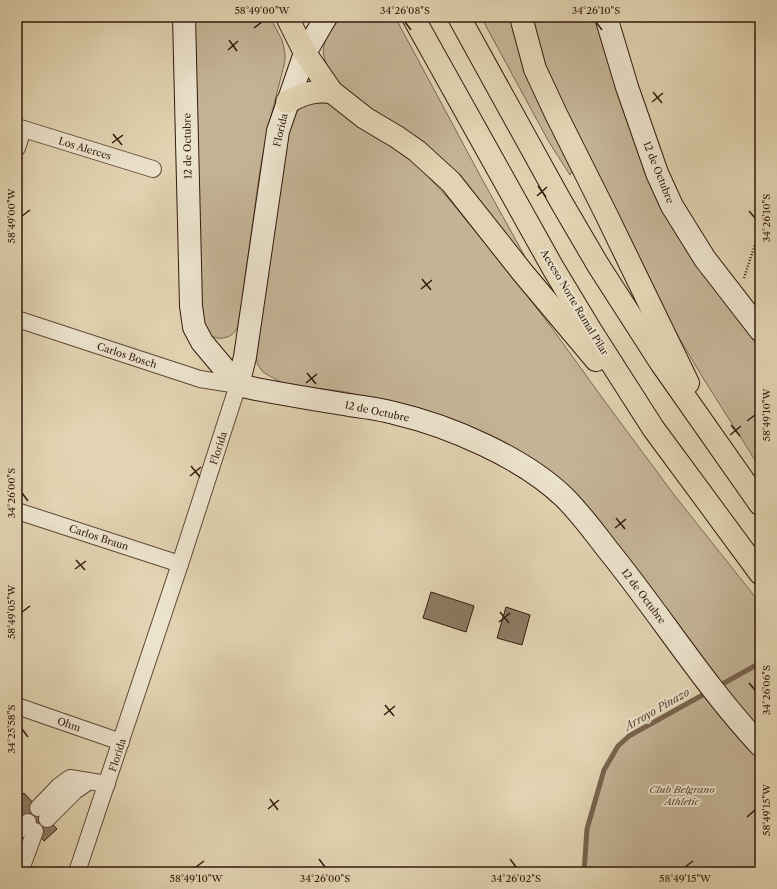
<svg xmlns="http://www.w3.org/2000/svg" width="777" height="889" viewBox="0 0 777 889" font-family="'Libre Caslon Text',serif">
<rect width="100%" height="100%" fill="#e2d4b2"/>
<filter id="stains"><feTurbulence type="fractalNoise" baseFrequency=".005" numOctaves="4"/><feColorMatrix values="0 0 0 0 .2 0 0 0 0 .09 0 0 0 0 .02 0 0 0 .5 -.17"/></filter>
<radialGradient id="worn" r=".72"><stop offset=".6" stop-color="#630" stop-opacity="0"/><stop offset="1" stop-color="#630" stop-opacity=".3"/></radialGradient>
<!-- green -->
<g fill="#c4b496" stroke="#7c6752">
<path d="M 191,17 L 270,17 L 282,40 L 285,53 L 285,61 L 269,124 L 260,170 L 239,321 C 238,324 238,327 236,330 C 229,341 212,341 205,330 C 203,326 202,321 201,318 Z"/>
<path d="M 341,17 L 395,17 L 482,179 L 538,280 C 501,243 465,205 428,167 C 409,148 392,128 372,110 C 356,95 334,85 326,63 C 318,45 330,31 341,17 Z"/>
<path d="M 481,17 L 512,17 L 573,170 L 570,175 L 549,142 Z"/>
<path d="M 530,17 L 596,17 L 714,288 L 760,349 L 760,468 L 703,378 L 663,311 L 551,83 Z"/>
<path d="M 308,102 L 329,102 L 400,151 L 421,169 L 448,198 L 508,271 L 549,324 L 606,403 L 675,496 L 760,603 L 760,733 L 597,519 L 398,405 L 346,392 L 284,384 L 263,372 L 258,365 L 256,358 L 286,141 L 293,115 Z"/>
<path d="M 714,690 L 760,745 L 760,872 L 584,872 L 587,829 L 604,770 L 618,746 L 629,736 Z"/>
</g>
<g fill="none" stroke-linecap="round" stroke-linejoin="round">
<!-- stream -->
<g stroke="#78644e" stroke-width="5">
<path d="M 717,687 L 760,663"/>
<path d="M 584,872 L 587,829 L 604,770 L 618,746 L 629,736 L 708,692"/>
</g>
</g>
<!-- building -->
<g fill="#8e7b63" stroke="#331a0d">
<path d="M 431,592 L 474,606 L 466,632 L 423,618 Z"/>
<path d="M 506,607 L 530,615 L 522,645 L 497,638 Z"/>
<path d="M 24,793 L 57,829 L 44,841 L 17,810 L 17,799 Z"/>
</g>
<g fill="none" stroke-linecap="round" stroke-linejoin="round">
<defs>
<g id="street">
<path d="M 17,127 L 153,169"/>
<path d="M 17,148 L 23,129"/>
<path d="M 17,319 L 200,379 L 238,385 L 180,564 L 77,872"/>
<path d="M 17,511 L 180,564"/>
<path d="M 17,706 L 121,742"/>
<path d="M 38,808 L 59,786 L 70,778 L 107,784"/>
<path d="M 47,819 L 75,791 L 88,782"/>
<path d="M 17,832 L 28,822"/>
<path d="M 20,872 L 35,831"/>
</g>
<g id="secondary">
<path d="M 184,17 L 191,306 L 194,327 L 202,342 L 238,385 L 256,389 C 287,395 318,400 349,405 C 364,407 380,409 394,413 C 450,426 524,458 565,498 C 581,514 594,532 608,550 C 660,614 704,685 760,745"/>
<path d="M 606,17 L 627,87 L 657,173 L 672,206 L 705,259 L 760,330"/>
<path d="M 238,385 L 245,357 L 278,131 L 305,53 L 326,17"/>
</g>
<g id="highway">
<path d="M 287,17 L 305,53 L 332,92 L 365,118 L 397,137 L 417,151 L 451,182 L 523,273 L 596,360"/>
<path d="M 413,17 L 553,268 L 591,331 L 653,428 L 760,573"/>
<path d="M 459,17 L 560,200 L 598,265 L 661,363 L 760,504"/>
<path d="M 521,17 L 535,69 L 556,114 L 606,214 L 688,383"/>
<path d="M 287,102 C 304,94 313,90 332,92"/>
</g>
</defs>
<!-- street casing -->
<use href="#street" stroke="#5f4836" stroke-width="18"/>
<!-- secondary casing -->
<use href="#secondary" stroke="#331a0d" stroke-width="24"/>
<!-- highway casing -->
<use href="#highway" stroke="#331a0d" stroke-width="24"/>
<!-- path -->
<path stroke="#331a0d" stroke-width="2.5" stroke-dasharray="1 2" stroke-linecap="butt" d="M 744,278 L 760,229"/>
<!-- street -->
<use href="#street" stroke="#ece3cd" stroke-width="16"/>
<!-- secondary -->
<use href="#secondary" stroke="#ece3cd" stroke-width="22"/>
<!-- highway -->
<use href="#highway" stroke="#e2d4b2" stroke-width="22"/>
</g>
<!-- ticks -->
<path fill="none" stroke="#331a0d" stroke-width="1.5" d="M 405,22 L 411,30M 596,22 L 602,30M 254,28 L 262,22M 229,40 L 237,51M 228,50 L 238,41M 653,92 L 662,103M 652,102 L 663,93M 113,134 L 122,145M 112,143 L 123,135M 538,186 L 546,197M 537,196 L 547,187M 749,211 L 755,218M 22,216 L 30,210M 422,279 L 431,290M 421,289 L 432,280M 307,373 L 316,384M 306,383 L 317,374M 747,421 L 755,415M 731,425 L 740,436M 730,435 L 741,426M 191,466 L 200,477M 190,476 L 201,467M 22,493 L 28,501M 616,518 L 625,529M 615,528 L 626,519M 76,560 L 85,570M 75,569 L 86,561M 22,612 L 30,606M 500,612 L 509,623M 499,622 L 510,613M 749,683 L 755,690M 385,705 L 394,716M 384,715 L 395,706M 22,729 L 28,737M 270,799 L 278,810M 268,809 L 279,800M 747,817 L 755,810M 319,859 L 325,867M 510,859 L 516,867M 196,867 L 204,861M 685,867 L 693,861"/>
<g text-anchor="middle" stroke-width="4" stroke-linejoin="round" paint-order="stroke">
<!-- street labels -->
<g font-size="10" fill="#331a0d" stroke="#ece3cd">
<text transform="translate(280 130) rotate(-77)" y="4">Florida</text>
<text transform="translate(187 146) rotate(-91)" y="4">12 de Octubre</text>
<text transform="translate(85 148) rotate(17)" y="4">Los Alerces</text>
<text transform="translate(659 172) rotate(68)" y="4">12 de Octubre</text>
<text transform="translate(575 302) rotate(59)" y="4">Acceso Norte Ramal Pilar</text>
<text transform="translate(127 355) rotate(18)" y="4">Carlos Bosch</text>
<text transform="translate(377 411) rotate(12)" y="4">12 de Octubre</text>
<text transform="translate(218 448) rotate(-72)" y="4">Florida</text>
<text transform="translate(99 537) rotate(18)" y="4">Carlos Braun</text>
<text transform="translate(644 596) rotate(53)" y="4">12 de Octubre</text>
<text transform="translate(69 724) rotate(19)" y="4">Ohm</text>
<text transform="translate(117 755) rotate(-72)" y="4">Florida</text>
</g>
<!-- park labels -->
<g font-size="10" font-style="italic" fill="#5e4836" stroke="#ece3cd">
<text x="682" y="793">Club Belgrano<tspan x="682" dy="12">Athletic</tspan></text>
</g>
<!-- water labels -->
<g font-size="11" font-style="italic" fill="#5b4533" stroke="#ece3cd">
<text transform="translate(657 709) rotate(-30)" y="4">Arroyo Pinazo</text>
</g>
</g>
<!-- margin -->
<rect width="777" height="889" fill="none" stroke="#e2d4b2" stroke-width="44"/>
<rect x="22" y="22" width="733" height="845" fill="none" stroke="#331a0d" stroke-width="1.5"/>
<g font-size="10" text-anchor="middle" fill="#331a0d">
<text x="262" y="14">58°49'00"W</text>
<text x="405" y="14">34°26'08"S</text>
<text x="596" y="14">34°26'10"S</text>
<text transform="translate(11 216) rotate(-90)" y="4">58°49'00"W</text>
<text transform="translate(766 218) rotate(-90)" y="4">34°26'10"S</text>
<text transform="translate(766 415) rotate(-90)" y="4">58°49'10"W</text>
<text transform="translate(11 493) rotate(-90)" y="4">34°26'00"S</text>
<text transform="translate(11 612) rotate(-90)" y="4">58°49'05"W</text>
<text transform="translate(766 690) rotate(-90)" y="4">34°26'06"S</text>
<text transform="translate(11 729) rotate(-90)" y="4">34°25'58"S</text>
<text transform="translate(766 810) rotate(-90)" y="4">58°49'15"W</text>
<text x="196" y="882">58°49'10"W</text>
<text x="325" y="882">34°26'00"S</text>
<text x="516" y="882">34°26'02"S</text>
<text x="685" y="882">58°49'15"W</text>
</g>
<rect width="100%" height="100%" filter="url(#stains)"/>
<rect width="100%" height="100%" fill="url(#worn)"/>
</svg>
